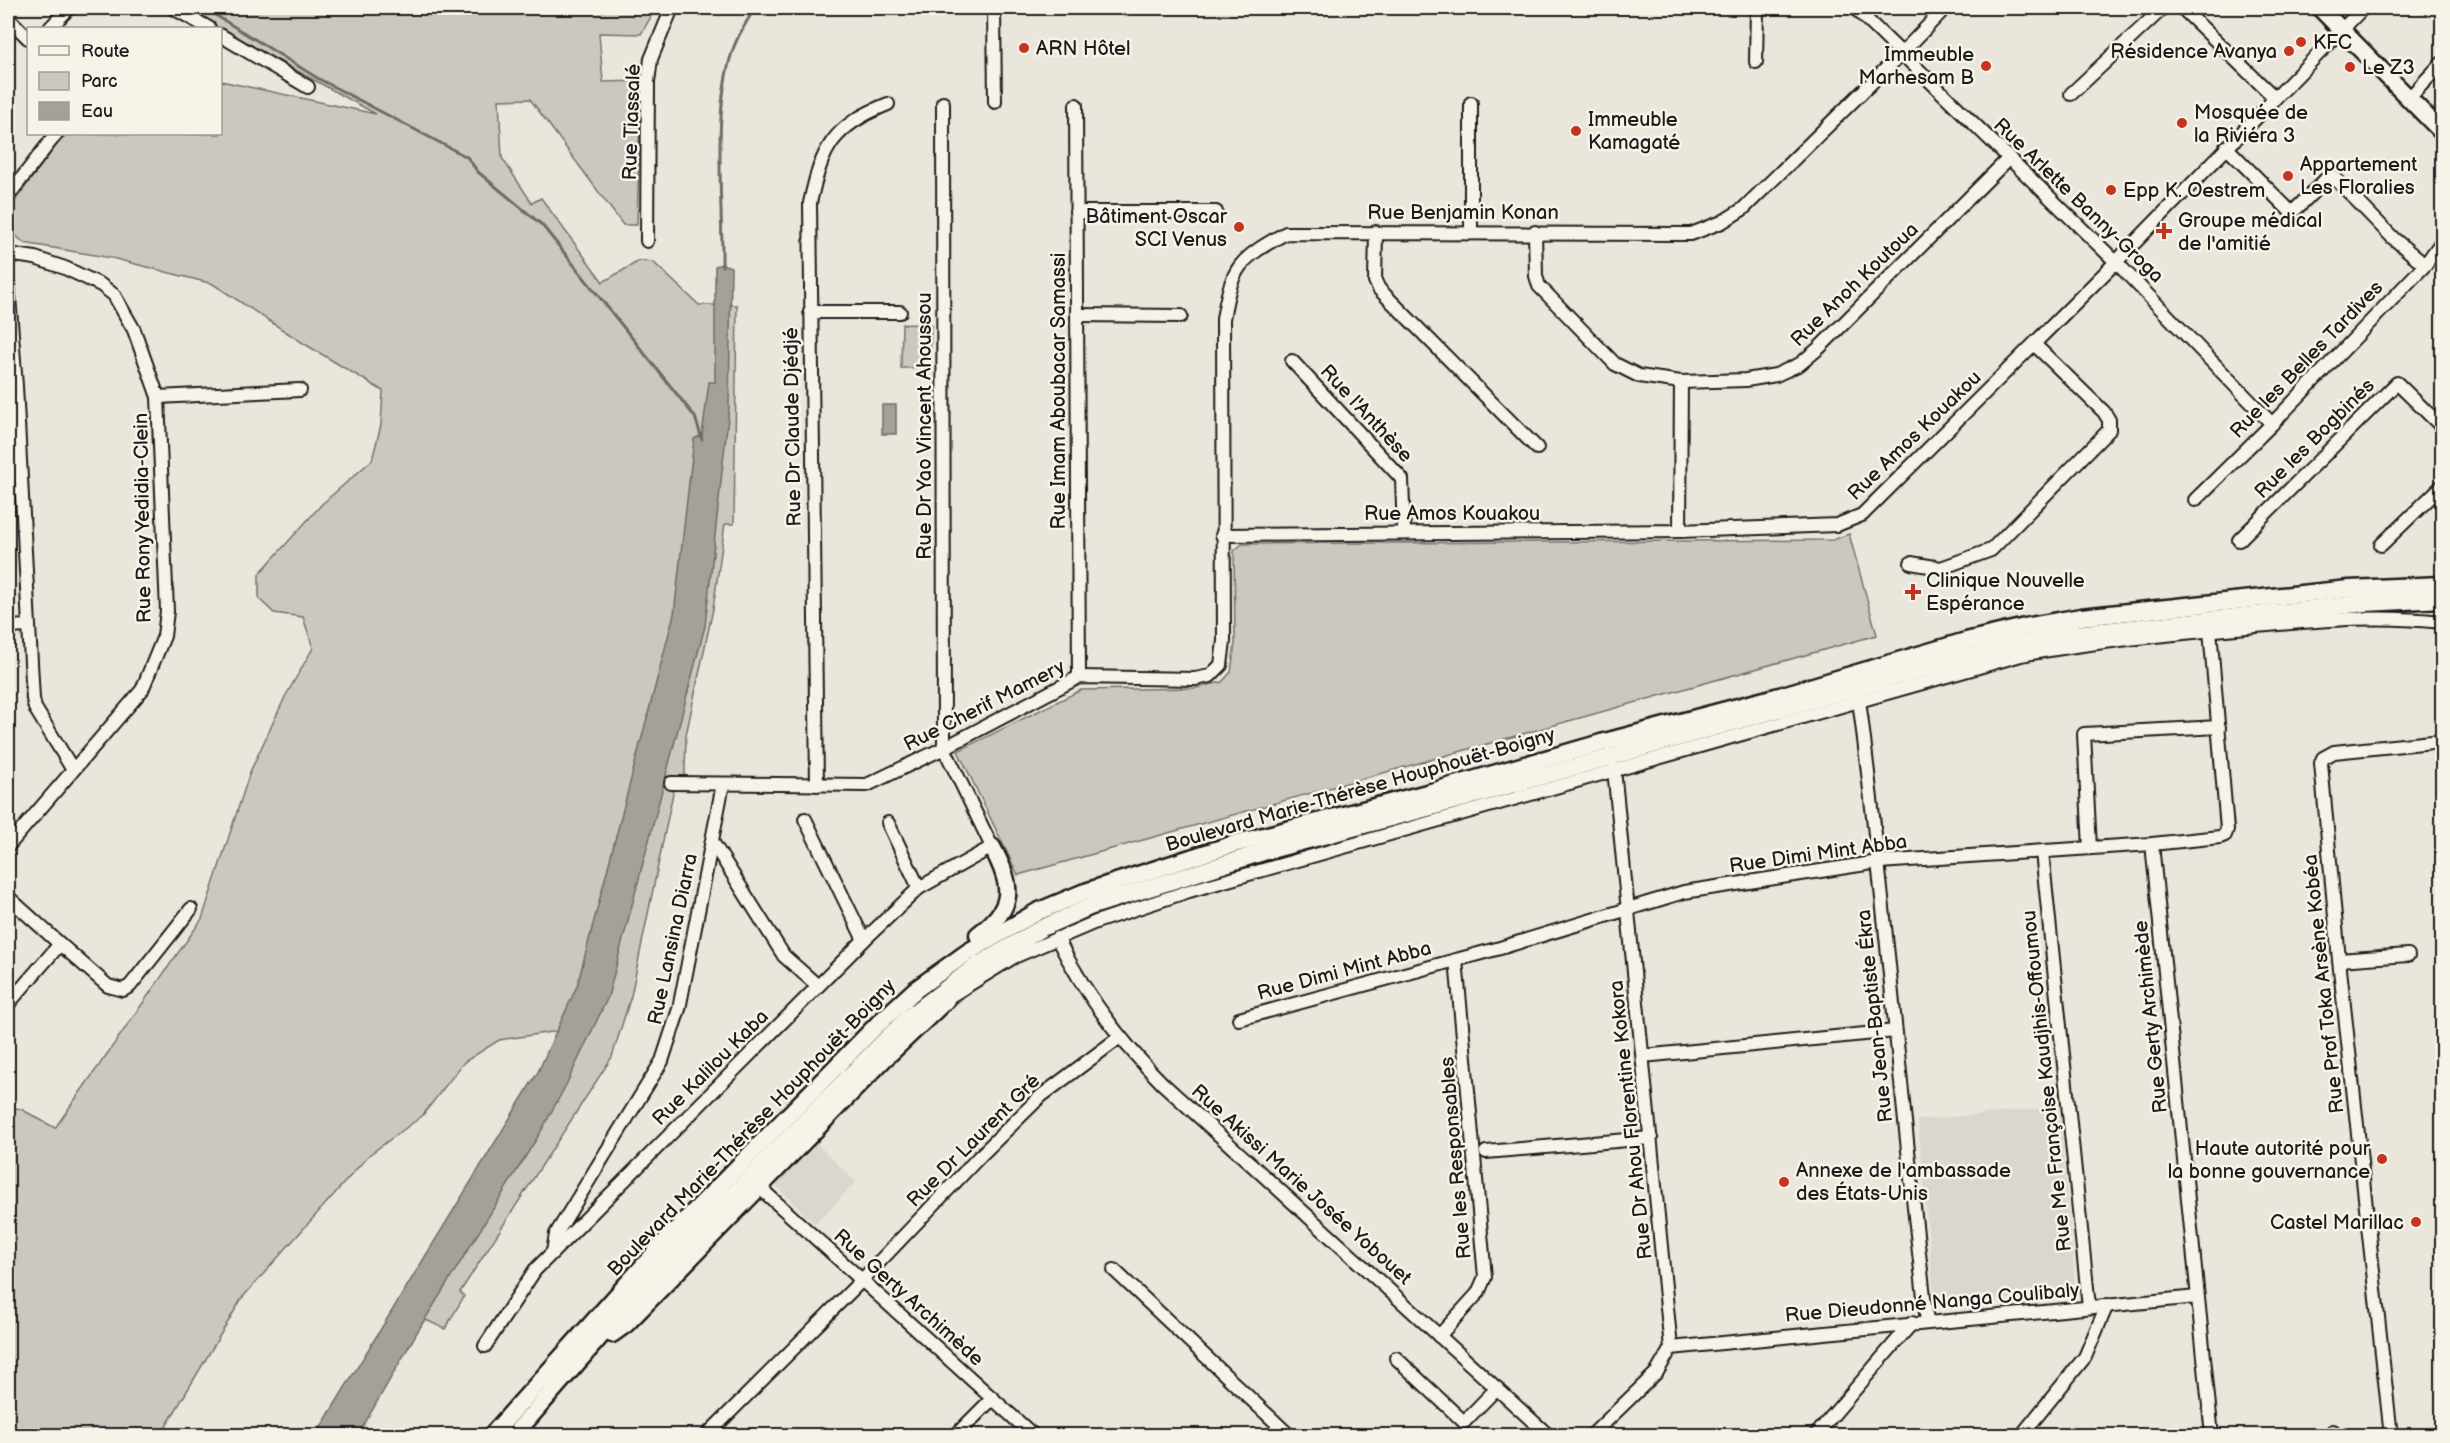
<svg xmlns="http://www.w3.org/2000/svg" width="2450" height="1443" viewBox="0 0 2450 1443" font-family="'Balsamiq Sans',sans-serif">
<rect width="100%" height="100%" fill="#eae6dc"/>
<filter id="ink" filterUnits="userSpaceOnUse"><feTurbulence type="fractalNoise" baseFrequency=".0167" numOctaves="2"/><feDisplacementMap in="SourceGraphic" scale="12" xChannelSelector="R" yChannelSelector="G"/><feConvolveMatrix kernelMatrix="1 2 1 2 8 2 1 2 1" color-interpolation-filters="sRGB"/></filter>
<g filter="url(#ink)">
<!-- built -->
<g fill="#dad7ce">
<path d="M 2059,1107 L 2076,1293 L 1935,1306 L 1918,1120 Z"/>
<path d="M 813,1140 L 856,1182 L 815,1224 L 772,1182 Z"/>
</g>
<!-- green -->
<g fill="#ccc8c0" stroke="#74726e" stroke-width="1.5">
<path d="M 183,8 L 656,8 L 641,34 L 599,33 L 603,82 L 641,81 L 637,225 L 623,225 L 530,99 L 499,100 L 502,158 L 532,203 L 541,198 L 603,282 L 639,261 L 653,262 L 699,305 L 737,305 L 734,524 L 725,524 L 713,609 L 686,735 L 685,772 L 682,788 L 674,788 L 631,996 L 612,1057 L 460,1292 L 464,1296 L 445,1329 L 409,1312 L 578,1028 L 499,1040 L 464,1062 L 422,1116 L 369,1155 L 242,1298 L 161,1435 L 8,1436 L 8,1107 L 21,1109 L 55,1128 L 202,919 L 250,772 L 285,697 L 313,648 L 303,617 L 274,613 L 259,599 L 259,574 L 322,504 L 372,460 L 381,425 L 383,391 L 303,343 L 213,284 L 112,258 L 24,243 L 8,228 L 9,209 L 54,148 L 67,134 L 220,134 L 221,81 L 376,114 Z"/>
<path d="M 902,324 L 931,325 L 930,368 L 901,368 Z"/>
<path d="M 1849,534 L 1877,635 L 1018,875 L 958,751 L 1081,690 L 1196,688 L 1222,682 L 1231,672 L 1235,643 L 1234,551 L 1242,544 L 1833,540 Z"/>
</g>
<!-- water -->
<g fill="#a3a19a" stroke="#6d6c68" stroke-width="1.5">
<path d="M 722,264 L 731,267 L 729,408 L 705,626 L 608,997 L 566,1085 L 540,1133 L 419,1329 L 358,1435 L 316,1435 L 538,1072 L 577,986 L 674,614 L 694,439 L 702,435 L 709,382 L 715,382 L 715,266 Z"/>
<rect x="882" y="405" width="14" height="29"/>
</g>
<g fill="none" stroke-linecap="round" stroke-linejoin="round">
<!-- stream -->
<g stroke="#6d6c68" stroke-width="3">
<path d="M 204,8 L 319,79 L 467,157 L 478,172 L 542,225 L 695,417 L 702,439"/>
<path d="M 722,266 C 723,201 711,105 735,44 C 740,32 748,19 755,8"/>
<path d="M 937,1020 L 968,992"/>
</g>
<defs>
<g id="street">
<path d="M 173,8 L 209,28"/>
<path d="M 994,8 L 995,102"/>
<path d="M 1855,8 L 2116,262 L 2272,424"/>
<path d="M 2182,8 L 2275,98"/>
<path d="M 8,18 L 28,38"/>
<path d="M 50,28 L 69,8"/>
<path d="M 220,35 L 308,87"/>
<path d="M 1756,62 L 1757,8"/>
<path d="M 2071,94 L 2163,8"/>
<path d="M 2410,97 L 2442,63"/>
<path d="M 1076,105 L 1079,677"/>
<path d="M 2226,147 L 2292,213 L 2331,174 L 2393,238 L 2425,265"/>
<path d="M 8,196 L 56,134"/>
<path d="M 1076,212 L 1216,212"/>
<path d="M 1376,232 L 1375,281 L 1379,289 L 1537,448"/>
<path d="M 1535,232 L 1536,276 L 1539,286 L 1615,364 L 1639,376 L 1681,382 L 1746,380 L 1776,375 L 1800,364 L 1819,348 L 2009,158"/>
<path d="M 1471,233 L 1471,103"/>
<path d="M 647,241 L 648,82 L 651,59 L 672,8"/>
<path d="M 8,254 L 35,258 L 65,268 L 101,285 L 114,295 L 134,330 L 158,397 L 167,611 L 164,636 L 142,690 L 8,846"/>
<path d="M 8,283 L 16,386 L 33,699 L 35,708 L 73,770"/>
<path d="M 810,312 L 900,312"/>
<path d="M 1077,315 L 1181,316"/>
<path d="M 1292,361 L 1402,479 L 1404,532"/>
<path d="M 158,397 L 300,390"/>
<path d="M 2195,500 L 2272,424 L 2425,265 L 2442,241"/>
<path d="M 1680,531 L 1681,382"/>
<path d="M 1222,535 L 1680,531 L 1837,525 L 1862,515 L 2116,262 L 2363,8"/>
<path d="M 2239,540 L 2397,383 L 2442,427"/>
<path d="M 2381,545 L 2442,486"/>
<path d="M 1911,563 L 1941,568 L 1991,550 L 2109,430 L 2109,420 L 2104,412 L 2035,345"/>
<path d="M 8,627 L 28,626"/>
<path d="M 1859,700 C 1886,907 1902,1115 1927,1322"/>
<path d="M 671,783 L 867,785 L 944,748 L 1079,677 L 1195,679 L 1210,676 L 1221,665 L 1224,641 L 1223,319 C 1232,266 1239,259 1286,233 L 1691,234 L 1722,222 L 1743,209 L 1901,54 L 1945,8"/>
<path d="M 817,785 L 810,203 C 822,147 833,126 888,104"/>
<path d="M 805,819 L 864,940"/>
<path d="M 888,823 L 919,888"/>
<path d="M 713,843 L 784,956 L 818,986"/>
<path d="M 2152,844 L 2212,1436"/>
<path d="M 2090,848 L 2084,734 L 2219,727"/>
<path d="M 2042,852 L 2089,1307"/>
<path d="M 8,897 L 60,944 L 8,1004"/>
<path d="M 1057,938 C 1084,993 1119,1040 1162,1083 L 1549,1436"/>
<path d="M 60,944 L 108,986 L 123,990 L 130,986 L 191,909"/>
<path d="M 2339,960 L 2408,955"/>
<path d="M 941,1002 L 1014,957 L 1096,922 L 1189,891 L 2021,655 C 2096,641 2172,634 2247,627 C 2315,621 2374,614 2442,622"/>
<path d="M 1239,1019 L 1500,948 L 1684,892 L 1879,862 L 2152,844 L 2220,837 L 2225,835 L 2227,829 L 2210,630"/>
<path d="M 1643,1056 L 1895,1031"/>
<path d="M 1486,1152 L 1651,1138"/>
<path d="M 759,1187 L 1034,1436"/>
<path d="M 553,1252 L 556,1234 L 662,1061 L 679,1009 L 723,784"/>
<path d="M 1114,1270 L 1290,1436"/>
<path d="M 1439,1336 L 1478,1293 L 1485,1277 L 1456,960"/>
<path d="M 485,1346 L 535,1270 L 864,940 L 919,888 L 992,847 L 944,748 L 943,103"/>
<path d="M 1671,1348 L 2197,1297"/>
<path d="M 1396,1358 L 1464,1422 L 1497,1388"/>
<path d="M 2333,1431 L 2333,1436"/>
<path d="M 706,1436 L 862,1280 L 980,1156 L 1041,1096 L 1120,1037"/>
<path d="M 955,1436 L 993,1398"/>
<path d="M 1591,1436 L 1657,1372 L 1671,1348 L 1614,769"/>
<path d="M 1815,1436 L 1912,1323"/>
<path d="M 2021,1436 L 2085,1357 L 2107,1305"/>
<path d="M 2391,1436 L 2339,960 L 2321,763 L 2323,758 L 2334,752 L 2442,741"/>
</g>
<g id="secondary">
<path d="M 2320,8 L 2442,132"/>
<path d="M 978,935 C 1016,907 1013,886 992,847"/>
<path d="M 612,1334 L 626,1324 L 883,1060 L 946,1000"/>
<path d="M 491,1436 L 672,1234 L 878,1024 L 915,990 L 968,952 L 1037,912 L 1085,892 L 1237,843 L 1431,792 L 1601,743 L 1776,697 L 1966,641 L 2025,627 L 2081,617 L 2349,589 L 2442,585"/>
<path d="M 513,1436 L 659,1269 L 887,1038 L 910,1016 L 973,968 L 1042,928 L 1092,906 L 1263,852 L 1465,798 L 1943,663 L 2014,645 L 2066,635 L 2366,603 L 2442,599"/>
</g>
</defs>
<!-- street casing -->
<use href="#street" stroke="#1c1c1c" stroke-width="16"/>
<!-- secondary casing -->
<use href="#secondary" stroke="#1c1c1c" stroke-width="21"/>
<!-- street -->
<use href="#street" stroke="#f7f3e8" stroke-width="12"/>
<!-- secondary -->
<use href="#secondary" stroke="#f7f3e8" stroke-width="16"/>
</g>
</g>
<!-- markers -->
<g fill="#c8321e" stroke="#f7f3e8" stroke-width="2">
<circle cx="2301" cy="42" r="6"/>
<circle cx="1024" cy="48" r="6"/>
<circle cx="2289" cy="51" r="6"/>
<circle cx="1986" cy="66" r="6"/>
<circle cx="2350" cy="67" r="6"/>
<circle cx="2182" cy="123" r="6"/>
<circle cx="1576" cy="131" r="6"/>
<circle cx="2288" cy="176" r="6"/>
<circle cx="2111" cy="190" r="6"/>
<circle cx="1239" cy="227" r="6"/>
<path d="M2161 222h6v6h6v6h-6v6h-6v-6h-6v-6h6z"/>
<path d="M1910 583h6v6h6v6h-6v6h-6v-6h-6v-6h6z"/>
<circle cx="2382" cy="1159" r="6"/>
<circle cx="1784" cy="1182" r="6"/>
<circle cx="2416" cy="1222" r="6"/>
</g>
<g text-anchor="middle" stroke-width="5" stroke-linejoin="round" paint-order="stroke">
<!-- poi labels -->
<g font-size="20" fill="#1c1c1c" stroke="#f7f3e8" text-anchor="start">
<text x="2313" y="49">KFC</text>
<text x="1036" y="55">ARN Hôtel</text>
<text x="2277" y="58" text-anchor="end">Résidence Avanya</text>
<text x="1974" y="61" text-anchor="end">Immeuble<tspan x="1974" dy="23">Marhesam B</tspan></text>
<text x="2362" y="74">Le Z3</text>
<text x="2194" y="119">Mosquée de<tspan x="2194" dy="23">la Riviéra 3</tspan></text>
<text x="1588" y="126">Immeuble<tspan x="1588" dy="23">Kamagaté</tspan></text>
<text x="2300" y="171">Appartement<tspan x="2300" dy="23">Les Floralies</tspan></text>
<text x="2123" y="197">Epp K. Oestrem</text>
<text x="1227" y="223" text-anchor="end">Bâtiment Oscar<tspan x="1227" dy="23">SCI Venus</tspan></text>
<text x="2178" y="227">Groupe médical<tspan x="2178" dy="23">de l'amitié</tspan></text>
<text x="1926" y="587">Clinique Nouvelle<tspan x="1926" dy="23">Espérance</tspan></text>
<text x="2370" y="1155" text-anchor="end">Haute autorité pour<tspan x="2370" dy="23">la bonne gouvernance</tspan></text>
<text x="1796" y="1177">Annexe de l'ambassade<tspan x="1796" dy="23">des États-Unis</tspan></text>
<text x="2404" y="1229" text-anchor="end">Castel Marillac</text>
</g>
<!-- street labels -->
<g font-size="20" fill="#1c1c1c" stroke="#f7f3e8">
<text transform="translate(631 122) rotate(-88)" y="7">Rue Tiassalé</text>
<text transform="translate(2079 200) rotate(44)" y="7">Rue Arlette Banny-Groga</text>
<text x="1463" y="219">Rue Benjamin Konan</text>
<text transform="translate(1854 284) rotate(-44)" y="7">Rue Anoh Koutoua</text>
<text transform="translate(2306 359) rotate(-46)" y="7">Rue les Belles Tardives</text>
<text transform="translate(1058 391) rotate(-90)" y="7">Rue Imam Aboubacar Samassi</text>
<text transform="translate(1367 413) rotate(47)" y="7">Rue l'Anthèse</text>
<text transform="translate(924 426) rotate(-90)" y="7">Rue Dr Yao Vincent Ahoussou</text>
<text transform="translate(792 427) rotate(-91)" y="7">Rue Dr Claude Djédjé</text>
<text transform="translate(1914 435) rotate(-44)" y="7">Rue Amos Kouakou</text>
<text transform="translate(2314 438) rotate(-45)" y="7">Rue les Bogbinés</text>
<text x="1452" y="520">Rue Amos Kouakou</text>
<text transform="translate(142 518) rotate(-91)" y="7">Rue Rony Yedidia-Clein</text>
<text transform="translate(984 705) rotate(-27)" y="7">Rue Cherif Mamery</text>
<text transform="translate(1360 789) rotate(-16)" y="7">Boulevard Marie-Thérèse Houphouët-Boigny</text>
<text transform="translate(1818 853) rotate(-8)" y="7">Rue Dimi Mint Abba</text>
<text transform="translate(672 939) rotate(-78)" y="7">Rue Lansina Diarra</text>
<text transform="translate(1344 970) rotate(-15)" y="7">Rue Dimi Mint Abba</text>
<text transform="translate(2323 984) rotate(-96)" y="7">Rue Prof Toka Arsène Kobéa</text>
<text transform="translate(1874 1016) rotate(-96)" y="7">Rue Jean-Baptiste Ékra</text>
<text transform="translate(2150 1017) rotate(-96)" y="7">Rue Gerty Archimède</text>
<text transform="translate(710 1067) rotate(-45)" y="7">Rue Kalilou Kaba</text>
<text transform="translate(2046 1081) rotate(-96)" y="7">Rue Me Françoise Kaudjhis-Offoumou</text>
<text transform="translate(1630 1120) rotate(-96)" y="7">Rue Dr Ahou Florentine Kokora</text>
<text transform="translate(751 1127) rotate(-46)" y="7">Boulevard Marie-Thérèse Houphouët-Boigny</text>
<text transform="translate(973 1140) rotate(-45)" y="7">Rue Dr Laurent Gré</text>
<text transform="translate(1455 1158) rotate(-95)" y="7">Rue les Responsables</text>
<text transform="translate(1302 1184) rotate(42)" y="7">Rue Akissi Marie Josée Yobouet</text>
<text transform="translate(909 1297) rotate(42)" y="7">Rue Gerty Archimède</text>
<text transform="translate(1932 1302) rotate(-5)" y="7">Rue Dieudonné Nanga Coulibaly</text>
</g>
</g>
<!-- margin -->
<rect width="2450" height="1443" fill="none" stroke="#f7f3e8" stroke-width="30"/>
<rect x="15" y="15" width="2420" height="1413" fill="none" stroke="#1c1c1c" stroke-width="2" filter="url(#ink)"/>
<!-- legend -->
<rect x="27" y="27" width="195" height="108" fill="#f7f3e8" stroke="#9f9d96" stroke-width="1.5"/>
<rect x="39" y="46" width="30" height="9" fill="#f7f3e8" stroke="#9f9d96" stroke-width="1.5"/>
<text x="81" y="57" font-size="18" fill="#1c1c1c">Route</text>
<rect x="39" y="72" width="30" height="18" fill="#ccc8c0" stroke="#9f9d96" stroke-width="1.5"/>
<text x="81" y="87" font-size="18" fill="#1c1c1c">Parc</text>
<rect x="39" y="102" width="30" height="18" fill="#a3a19a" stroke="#9f9d96" stroke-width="1.5"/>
<text x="81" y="117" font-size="18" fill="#1c1c1c">Eau</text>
</svg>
